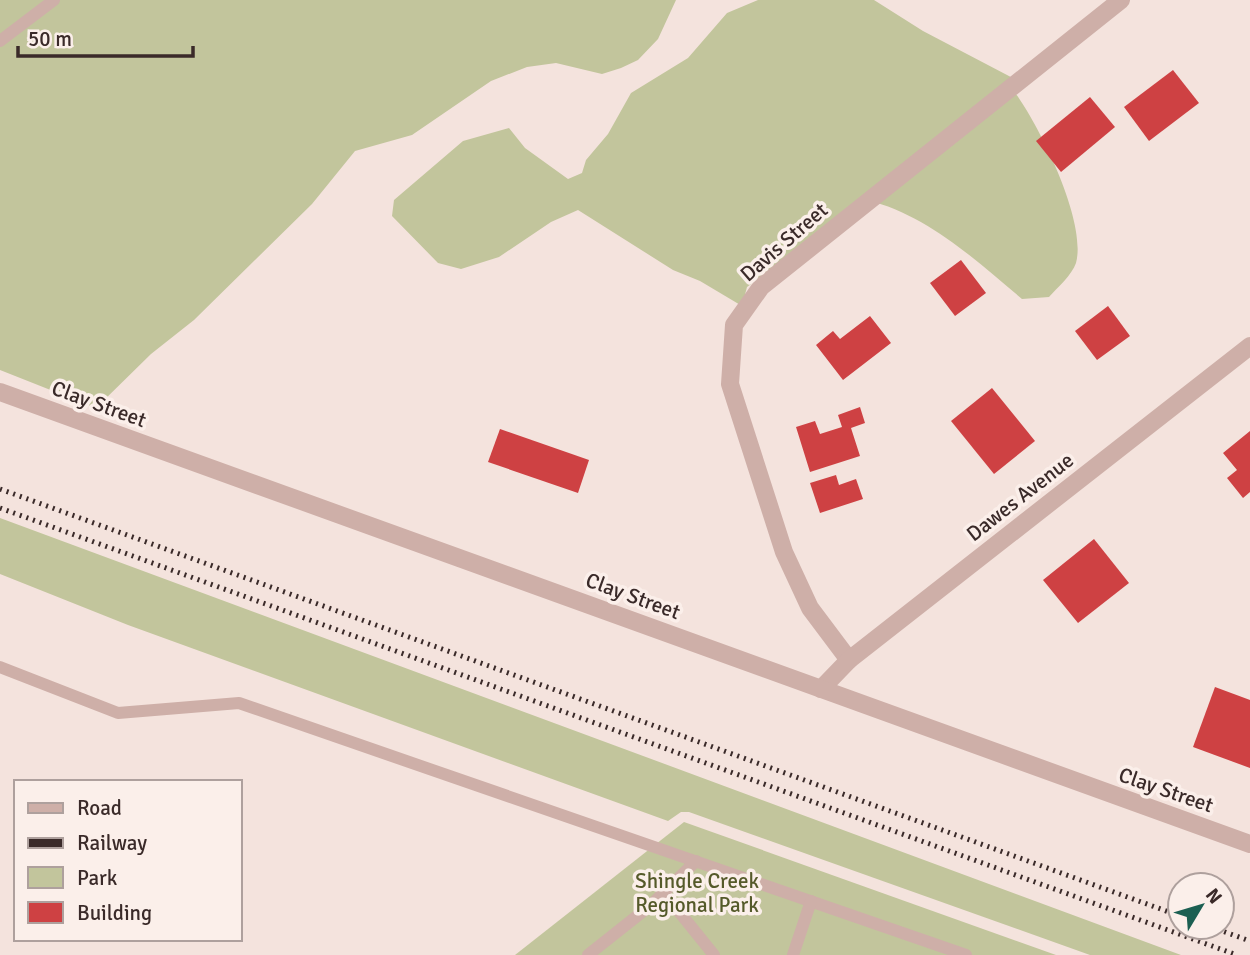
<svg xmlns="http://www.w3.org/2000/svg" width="1250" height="955" viewBox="0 0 1250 955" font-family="Signika,sans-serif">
<rect width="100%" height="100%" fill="#f4e3dd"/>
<!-- green -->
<g fill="#c2c59c">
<path d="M 0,0 L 676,0 L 658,39 L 638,60 L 621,68 L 602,74 L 556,63 L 527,67 L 491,81 L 412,135 L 355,151 L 312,204 L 194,320 L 151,354 L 96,408 L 0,370 Z"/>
<path d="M 758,0 L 874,0 L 923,31 L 1026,85 L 1016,94 C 1041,129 1087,222 1076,263 C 1072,275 1057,288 1049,297 L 1022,299 C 976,260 927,215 867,200 L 747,287 L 742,306 L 700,281 L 673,270 L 578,210 L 551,222 L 499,257 L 461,269 L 438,263 L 392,216 L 394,200 L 463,141 L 509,128 L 525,148 L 568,179 L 582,173 L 586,160 L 608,134 L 631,93 L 688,58 L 727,13 Z"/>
<path d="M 0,518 L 1181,955 L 1090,955 L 689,812 L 681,812 L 668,821 L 128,625 L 0,574 Z"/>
<path d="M 684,822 L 1056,955 L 515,955 Z"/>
</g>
<!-- building -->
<g fill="#ce4143">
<path d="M 1173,70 L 1199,103 L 1149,141 L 1124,107 Z"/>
<path d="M 1090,97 L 1115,127 L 1061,172 L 1036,141 Z"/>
<path d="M 961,260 L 986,293 L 955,316 L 930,283 Z"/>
<path d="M 1108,306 L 1130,336 L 1097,360 L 1075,331 Z"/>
<path d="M 870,316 L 891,343 L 843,380 L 816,345 L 833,331 L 840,339 Z"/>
<path d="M 992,388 L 1035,441 L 994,474 L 951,421 Z"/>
<path d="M 860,407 L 865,423 L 851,428 L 860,456 L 810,472 L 796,427 L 815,421 L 820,434 L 842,427 L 838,415 Z"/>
<path d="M 500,429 L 589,460 L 578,493 L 488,462 Z"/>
<path d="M 1250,431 L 1250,492 L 1243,498 L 1227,478 L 1237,470 L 1223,453 Z"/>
<path d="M 836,475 L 839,485 L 856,479 L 863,499 L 820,513 L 810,483 Z"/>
<path d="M 1094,539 L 1129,583 L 1078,623 L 1043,580 Z"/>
<path d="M 1215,687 L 1250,700 L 1250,768 L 1193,747 Z"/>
</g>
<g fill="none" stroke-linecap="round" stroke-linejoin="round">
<!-- service -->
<g stroke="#ceafa8" stroke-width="12">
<path d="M 0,41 L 54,0"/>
<path d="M 0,667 L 118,713 L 239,703 L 966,955"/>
<path d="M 664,893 L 714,955"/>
<path d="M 588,955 L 651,905 L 696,861"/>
<path d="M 793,955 L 811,901"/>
</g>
<!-- minor -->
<g stroke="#ceafa8" stroke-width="18">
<path d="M 849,660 L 810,608 L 784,552 L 730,384 L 734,325 L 761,287 L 1121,0"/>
<path d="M 821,689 L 849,660 L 1250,346"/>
</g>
<!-- tertiary -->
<path stroke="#ceafa8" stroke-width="18" d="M 0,392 L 1250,844"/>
<!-- rail -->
<g stroke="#3a2a29" stroke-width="5" stroke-dasharray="2 5" stroke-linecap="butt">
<path d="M 0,489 L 1180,916"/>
<path d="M 0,508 L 1237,955"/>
<path d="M 1211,927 L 1250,941"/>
</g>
</g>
<g text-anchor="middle" stroke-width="7" stroke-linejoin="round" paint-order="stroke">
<!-- street labels -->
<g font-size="21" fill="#3a2a29" stroke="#fbefea">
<text transform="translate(784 242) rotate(-41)" y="7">Davis Street</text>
<text transform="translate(99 404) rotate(20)" y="7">Clay Street</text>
<text transform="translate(1020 497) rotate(-38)" y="7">Dawes Avenue</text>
<text transform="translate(633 596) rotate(20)" y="7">Clay Street</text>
<text transform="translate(1166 790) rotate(19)" y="7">Clay Street</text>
</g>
<!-- park labels -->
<g font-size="21" fill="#555a2a" stroke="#fbefea">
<text x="697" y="888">Shingle Creek<tspan x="697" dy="24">Regional Park</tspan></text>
</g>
</g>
<!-- legend -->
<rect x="14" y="780" width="228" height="161" fill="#fbefea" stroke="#aea09d" stroke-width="2"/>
<rect x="28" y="803" width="35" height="10" fill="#ceafa8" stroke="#aea09d" stroke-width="2"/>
<text x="77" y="815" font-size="21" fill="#3a2a29">Road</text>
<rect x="28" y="838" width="35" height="10" fill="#3a2a29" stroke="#aea09d" stroke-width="2"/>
<text x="77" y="850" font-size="21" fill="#3a2a29">Railway</text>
<rect x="28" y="867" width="35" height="21" fill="#c2c59c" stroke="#aea09d" stroke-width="2"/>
<text x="77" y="885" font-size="21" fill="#3a2a29">Park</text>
<rect x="28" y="902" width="35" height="21" fill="#ce4143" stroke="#aea09d" stroke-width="2"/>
<text x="77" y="920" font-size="21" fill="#3a2a29">Building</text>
<!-- north arrow -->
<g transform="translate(1201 906) rotate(52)"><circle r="33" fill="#fbefea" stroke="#aea09d" stroke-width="2"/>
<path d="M0-5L12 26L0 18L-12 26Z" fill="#1b5f52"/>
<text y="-10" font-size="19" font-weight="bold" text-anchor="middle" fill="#3a2a29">N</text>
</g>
<!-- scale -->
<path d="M18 46v10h175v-10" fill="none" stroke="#3a2a29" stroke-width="3.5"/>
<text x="28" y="46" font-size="21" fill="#3a2a29" stroke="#fbefea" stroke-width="5" paint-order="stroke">50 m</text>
</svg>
